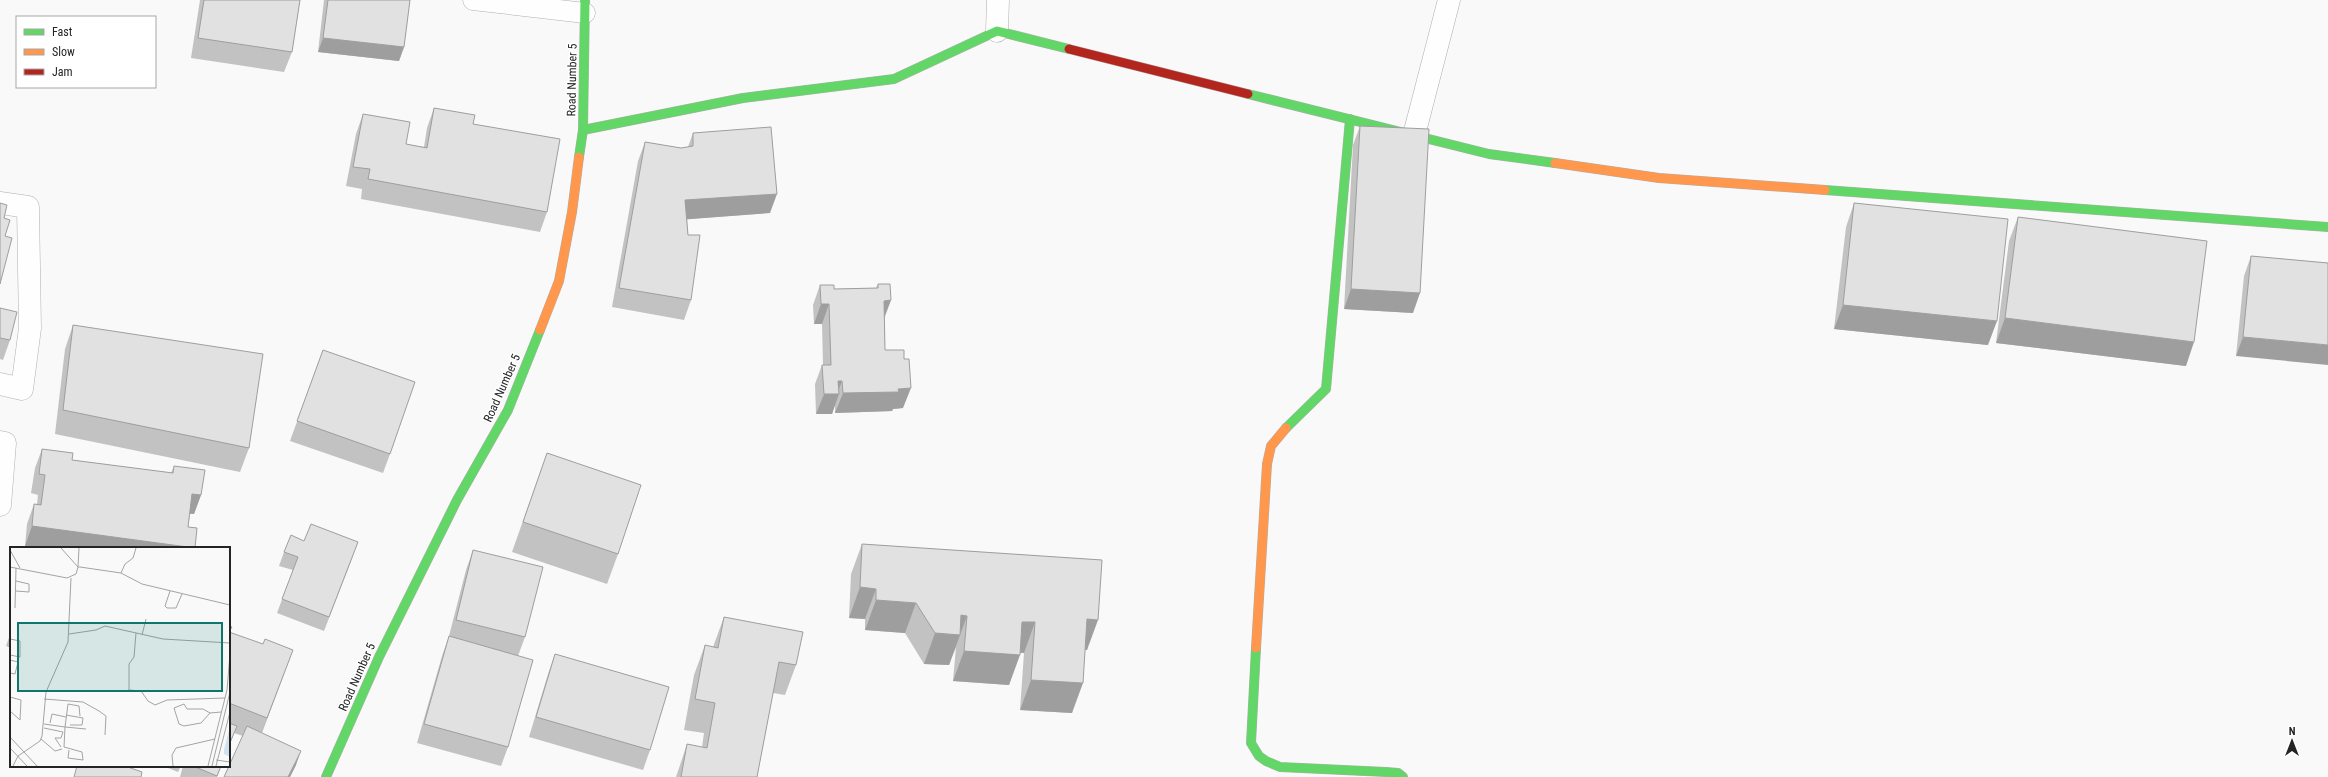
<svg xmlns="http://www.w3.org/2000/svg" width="2328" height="777" viewBox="0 0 2328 777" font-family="'Roboto Condensed',sans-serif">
<rect width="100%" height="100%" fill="#f9f9f9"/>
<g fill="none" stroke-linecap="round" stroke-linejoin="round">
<defs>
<path id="lane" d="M 473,0 L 585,13"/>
<g id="street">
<path d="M 997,31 L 998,0"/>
<path d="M 1414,135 L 1449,0"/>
<path d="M 0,203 L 28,207 L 30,328 L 22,389 L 0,384"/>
<path d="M 0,442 L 5,443 L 0,505"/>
</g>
<g id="fast">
<path d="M 1248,94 L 1489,154 L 1555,163"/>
<path d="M 583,130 L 743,98 L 894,79 L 997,31 L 1069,49"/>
<path d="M 579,157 L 583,130 L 585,0"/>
<path d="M 1825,190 L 2328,227"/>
<path d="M 1286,428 L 1326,389 L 1350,119"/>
<path d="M 1256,648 L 1251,743 L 1259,756 L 1266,761 L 1280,767 L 1386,772 L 1398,773 L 1403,777"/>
<path d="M 326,777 L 379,657 L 457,500 L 508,410 L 540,330"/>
</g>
<g id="slow">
<path d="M 1555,163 L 1659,178 L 1825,190"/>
<path d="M 540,330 L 559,281 L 572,212 L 579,157"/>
<path d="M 1256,648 L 1267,464 L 1271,446 L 1286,428"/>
</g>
<path id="jam" d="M 1069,49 L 1248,94"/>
</defs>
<!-- lane casing -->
<use href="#lane" stroke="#afafaf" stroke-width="21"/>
<!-- street casing -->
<use href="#street" stroke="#afafaf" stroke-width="23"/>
<!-- fast casing -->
<use href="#fast" stroke="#afafaf" stroke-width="10"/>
<!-- slow casing -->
<use href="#slow" stroke="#afafaf" stroke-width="10"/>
<!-- jam casing -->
<use href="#jam" stroke="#afafaf" stroke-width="10"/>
<!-- lane -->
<use href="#lane" stroke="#fefefe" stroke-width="20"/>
<!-- street -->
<use href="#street" stroke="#fefefe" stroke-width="22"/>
<!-- fast -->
<use href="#fast" stroke="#63d668" stroke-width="9"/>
<!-- slow -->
<use href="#slow" stroke="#ff974d" stroke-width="9"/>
<!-- jam -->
<use href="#jam" stroke="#b3261e" stroke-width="9"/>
</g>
<!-- wall -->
<g fill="#c2c2c2">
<path d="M 200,0 L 300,0 L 292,52 L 284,72 L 191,58 Z"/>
<path d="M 324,0 L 410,0 L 404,47 L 399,61 L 318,52 Z"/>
<path d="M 434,108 L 473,124 L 547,212 L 540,232 L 361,199 L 362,189 L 346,186 L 356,134 L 363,114 L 406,144 L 424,147 L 427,128 Z"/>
<path d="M 1360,126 L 1413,313 L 1344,309 L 1353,145 Z"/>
<path d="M 693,133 L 770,213 L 687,219 L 691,300 L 684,320 L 612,307 L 638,161 L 645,142 L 681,148 L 688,147 Z"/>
<path d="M 1854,203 L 1988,345 L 1834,329 L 1846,227 Z"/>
<path d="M 2018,217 L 2186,366 L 1996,343 L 2009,241 Z"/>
<path d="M 2251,256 L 2328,263 L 2236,356 L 2244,276 Z"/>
<path d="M 878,284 L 891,300 L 885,317 L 885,350 L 903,408 L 893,409 L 892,411 L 835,413 L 835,404 L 832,414 L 816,414 L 815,384 L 822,365 L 823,365 L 822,324 L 814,324 L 813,305 L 820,285 L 834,289 L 876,288 Z"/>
<path d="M 0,308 L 10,340 L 3,360 L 0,359 Z"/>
<path d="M 73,325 L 249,448 L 240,472 L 55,434 L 65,349 Z"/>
<path d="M 323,350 L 390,454 L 383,473 L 290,441 Z"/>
<path d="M 42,449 L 72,460 L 171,473 L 174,466 L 201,495 L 194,514 L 190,514 L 188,527 L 197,528 L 194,548 L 43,548 L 25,546 L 27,524 L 34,504 L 37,504 L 38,495 L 31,493 L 35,468 Z"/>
<path d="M 547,453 L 618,554 L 607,584 L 512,552 Z"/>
<path d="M 304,541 L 353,556 L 324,631 L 277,613 L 293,570 L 279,566 L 284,552 Z"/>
<path d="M 862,544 L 1102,560 L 1087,650 L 1085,650 L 1072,713 L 1020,710 L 1024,653 L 1020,652 L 1009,685 L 953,681 L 956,647 L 949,665 L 924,664 L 905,633 L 865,630 L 865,619 L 849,618 L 851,574 Z"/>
<path d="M 473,550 L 525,637 L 518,656 L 508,747 L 501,766 L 417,743 L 442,656 L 449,636 L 466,570 Z"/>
<path d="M 724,617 L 796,665 L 785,695 L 773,693 L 757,777 L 676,777 L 687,744 L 702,747 L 704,733 L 684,730 L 694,675 L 705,645 L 713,647 Z"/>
<path d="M 229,626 L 230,632 L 284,674 L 262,733 L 296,765 L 290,777 L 224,777 L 243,736 L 234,733 L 229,747 Z"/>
<path d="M 11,632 L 11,648 L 6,646 Z"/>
<path d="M 555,654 L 650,750 L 643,770 L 529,737 L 548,674 Z"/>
<path d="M 163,766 L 181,766 L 178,772 Z"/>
<path d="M 183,766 L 221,766 L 217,777 L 180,777 Z"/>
</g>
<!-- shaded-wall -->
<g fill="#9e9e9e">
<path d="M 323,38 L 404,47 L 399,61 L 318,52 Z"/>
<path d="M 777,194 L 770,213 L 678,220 L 685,200 Z"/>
<path d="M 1351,289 L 1420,293 L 1413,313 L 1344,309 Z"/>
<path d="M 891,300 L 883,320 L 884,301 Z"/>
<path d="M 821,304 L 829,304 L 822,324 L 814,324 Z"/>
<path d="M 1843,305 L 1997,321 L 1988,345 L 1834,329 Z"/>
<path d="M 2005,318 L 2194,342 L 2186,366 L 1996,343 Z"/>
<path d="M 2243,337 L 2328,345 L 2328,365 L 2236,356 Z"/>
<path d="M 838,381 L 842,381 L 837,394 L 839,394 L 832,414 L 816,414 L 824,394 Z"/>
<path d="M 911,388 L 903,408 L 893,409 L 892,411 L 835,413 L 843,393 Z"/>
<path d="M 192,494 L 201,495 L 194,514 L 185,513 Z"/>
<path d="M 32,526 L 195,548 L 43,548 L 25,546 Z"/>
<path d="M 860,587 L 876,589 L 865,619 L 849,618 Z"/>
<path d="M 876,600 L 916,603 L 905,633 L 865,630 Z"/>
<path d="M 961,615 L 967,616 L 949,665 L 924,664 L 935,633 Z"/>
<path d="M 1087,619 L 1098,620 L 1087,650 L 1076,649 Z"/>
<path d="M 1022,622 L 1035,622 L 1024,653 L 1011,652 Z"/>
<path d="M 293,650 L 284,674 L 258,742 L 267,718 Z"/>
<path d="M 964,651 L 1020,655 L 1009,685 L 953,681 Z"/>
<path d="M 1031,680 L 1083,683 L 1072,713 L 1020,710 Z"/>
<path d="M 301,751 L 296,765 L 290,777 L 288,777 Z"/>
</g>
<!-- building -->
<g fill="#e1e1e1" stroke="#9e9e9e">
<path d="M 204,0 L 300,0 L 292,52 L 198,38 Z"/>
<path d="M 328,0 L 410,0 L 404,47 L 323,38 Z"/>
<path d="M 434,108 L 475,115 L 473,124 L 560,139 L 547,212 L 368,179 L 370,169 L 353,167 L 363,114 L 410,122 L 406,144 L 427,148 Z"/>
<path d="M 1360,126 L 1429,129 L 1420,293 L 1351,289 Z"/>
<path d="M 771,127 L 777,194 L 685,200 L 688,235 L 700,235 L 691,300 L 619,288 L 645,142 L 681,148 L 693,146 L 693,133 Z"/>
<path d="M 0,203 L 7,205 L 4,218 L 10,220 L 5,236 L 12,238 L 0,284 Z"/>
<path d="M 1854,203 L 2008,219 L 1997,321 L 1843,305 Z"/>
<path d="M 2018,217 L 2207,241 L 2194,342 L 2005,318 Z"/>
<path d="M 2251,256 L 2328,263 L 2328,345 L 2243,337 Z"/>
<path d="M 878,284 L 890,284 L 891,300 L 884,301 L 885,350 L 904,350 L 904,359 L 909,359 L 911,388 L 898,389 L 899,392 L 843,393 L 842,381 L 838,381 L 839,394 L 824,394 L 822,365 L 831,365 L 829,304 L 821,304 L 820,285 L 834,285 L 834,289 L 878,288 Z"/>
<path d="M 0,308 L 17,312 L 10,340 L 0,338 Z"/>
<path d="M 73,325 L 263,354 L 249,448 L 63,410 Z"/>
<path d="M 323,350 L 415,382 L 390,454 L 297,421 Z"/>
<path d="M 42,449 L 73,453 L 72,460 L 173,473 L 174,466 L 205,470 L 201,495 L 192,494 L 188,527 L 197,528 L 195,548 L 32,526 L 34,504 L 41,505 L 45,475 L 39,474 Z"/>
<path d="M 547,453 L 641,485 L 618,554 L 523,522 Z"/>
<path d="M 311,524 L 358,542 L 329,617 L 282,599 L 298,557 L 284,552 L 291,535 L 304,541 Z"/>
<path d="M 862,544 L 1102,560 L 1098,620 L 1087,619 L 1083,683 L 1031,680 L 1035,622 L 1022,622 L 1020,655 L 964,651 L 967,616 L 961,615 L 960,635 L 935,633 L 916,603 L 876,600 L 876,589 L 860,587 Z"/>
<path d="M 473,550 L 543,567 L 525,637 L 456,620 Z"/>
<path d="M 724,617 L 803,632 L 796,665 L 779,662 L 757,777 L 681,777 L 687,744 L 707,748 L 715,703 L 695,699 L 705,645 L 718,648 Z"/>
<path d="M 229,626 L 232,627 L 229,632 L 263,644 L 265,639 L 293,650 L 267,718 L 229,703 Z"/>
<path d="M 449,636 L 533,660 L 508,747 L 424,724 Z"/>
<path d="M 555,654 L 669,687 L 650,750 L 536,717 Z"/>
<path d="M 229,723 L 237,726 L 229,745 Z"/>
<path d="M 247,726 L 301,751 L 288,777 L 224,777 Z"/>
<path d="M 77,766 L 125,766 L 142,772 L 141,777 L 74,777 Z"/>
<path d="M 193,766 L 221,766 L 217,776 Z"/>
</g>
<g text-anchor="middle" stroke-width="3" stroke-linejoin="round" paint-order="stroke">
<!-- street labels -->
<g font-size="12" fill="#232424" stroke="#fff">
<text transform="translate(572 80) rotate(-89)" y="4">Road Number 5</text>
<text transform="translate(502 388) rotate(-66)" y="4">Road Number 5</text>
<text transform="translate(357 677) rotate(-66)" y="4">Road Number 5</text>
</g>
</g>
<!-- overview -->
<g transform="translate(10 547)">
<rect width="220" height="220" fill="#f9f9f9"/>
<path d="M 220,179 L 220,210 L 214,207 L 214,203 Z" fill="#d0e1f0"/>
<path fill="none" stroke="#a3a4a4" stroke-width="1" d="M 51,1 L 68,20M 0,3 L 10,21M 0,20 L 57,31 L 66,27 L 68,20 L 70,20 L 111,26 L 132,37 L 220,58M 68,20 L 69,1M 111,26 L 115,17 L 123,11 L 126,1M 6,44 L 19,45 L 19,37 L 6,34M 160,44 L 155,59 L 157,61 L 166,61 L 172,47M 5,61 L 6,21M 126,86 L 124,110 L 119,117 L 119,143 L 131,144 L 138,154 L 145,158 L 157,153 L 215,151M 59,87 L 86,83 L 95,79 L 153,92 L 220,96M 132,88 L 136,72M 0,92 L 10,94 L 10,110 L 0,108M 0,113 L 8,115 L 5,127 L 0,126M 0,150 L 11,153 L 10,173 L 0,164M 34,152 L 73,155 L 89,164 L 96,169 L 95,188M 200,166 L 193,162 L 177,162 L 174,157 L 164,161 L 169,177 L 174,179 L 191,176 L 200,166 L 211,165M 56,168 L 73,171 L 72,178 L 60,178M 40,176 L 42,167 L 56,170M 34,177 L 55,180 L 58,157 L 69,159 L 70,169M 34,181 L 53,185 L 51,191 L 45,191 L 51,200M 0,190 L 27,219M 31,192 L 45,204 L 52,202M 0,201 L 17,219M 59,203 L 58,211 L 73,213 L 72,205 L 54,200 L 55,180 L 76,182M 206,213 L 220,215M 3,219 L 8,209 L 30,194 L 32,189 L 36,145 L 58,95 L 61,31M 163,219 L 162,208 L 166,201 L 205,192M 198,219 L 217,143 L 220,107M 202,219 L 220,145M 206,219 L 220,165"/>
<path fill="#0f766e" fill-opacity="0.15" stroke="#0f766e" stroke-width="2" d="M 8,76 L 212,76 L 212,144 L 8,144 Z"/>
<rect width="220" height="220" fill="none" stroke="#232424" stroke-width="2"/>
</g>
<!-- legend -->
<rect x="16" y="16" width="140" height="72" fill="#ffffff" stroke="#a7a7a7"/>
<rect x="24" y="29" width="20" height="6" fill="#63d668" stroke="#a7a7a7"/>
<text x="52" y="36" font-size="12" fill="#232424">Fast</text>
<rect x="24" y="49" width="20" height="6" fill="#ff974d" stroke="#a7a7a7"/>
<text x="52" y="56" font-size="12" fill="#232424">Slow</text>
<rect x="24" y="69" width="20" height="6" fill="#b3261e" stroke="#a7a7a7"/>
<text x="52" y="76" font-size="12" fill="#232424">Jam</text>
<!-- north arrow -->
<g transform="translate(2292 741)" stroke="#ffffff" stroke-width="3" paint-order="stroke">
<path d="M0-3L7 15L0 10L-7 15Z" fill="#232424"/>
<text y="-6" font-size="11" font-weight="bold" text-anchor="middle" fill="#232424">N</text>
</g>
</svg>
